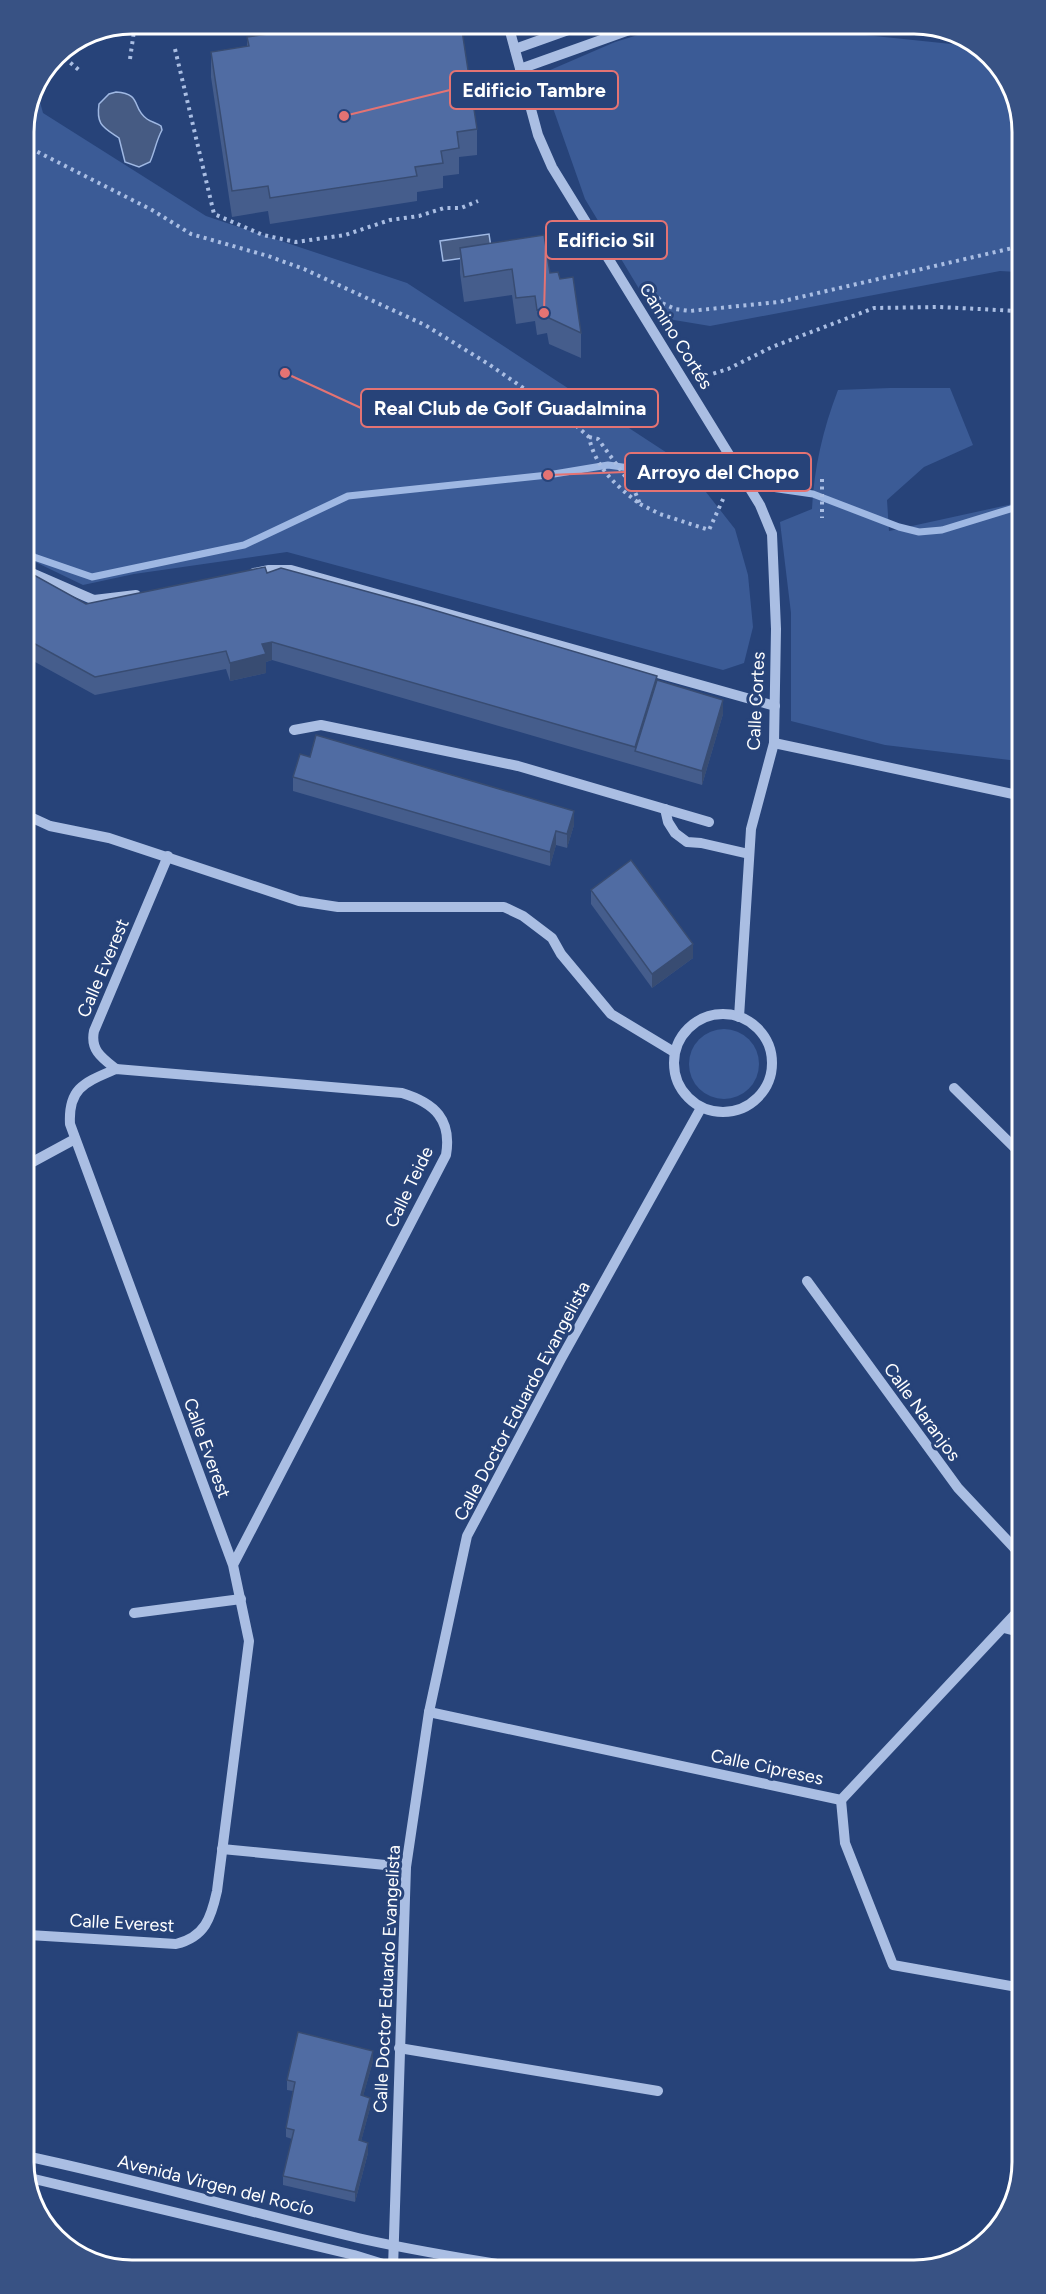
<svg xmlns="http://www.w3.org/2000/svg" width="1046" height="2294" viewBox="0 0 1046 2294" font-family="Figtree,sans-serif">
<rect width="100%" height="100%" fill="#274379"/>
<!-- green -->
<g fill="#3b5b96">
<path d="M 674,24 L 760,24 L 980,47 L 1016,97 L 1017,272 L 1000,271 L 710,326 L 656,317 L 585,199 L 541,74 L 615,42 Z"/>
<path d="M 38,95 L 43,113 L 206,216 L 407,283 L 684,464 L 735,529 L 748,575 L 753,627 L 744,663 L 723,670 L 287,552 L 134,574 L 83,585 L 25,557 L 24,125 Z"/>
<path d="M 890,388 L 950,388 L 973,445 L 924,467 L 887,500 L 889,531 L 1017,503 L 1018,761 L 885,745 L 791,721 L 791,613 L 780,522 L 812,509 C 814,468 823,429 838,390 Z"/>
<circle cx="724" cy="1064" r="35"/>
</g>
<!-- water -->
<g fill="#465b83" stroke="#9fb8e3" stroke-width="1.5">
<path d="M 116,92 C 143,94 131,108 147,119 C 151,122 157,123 161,126 L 162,130 C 156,141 155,151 150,162 L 139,167 L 125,162 L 119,138 C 103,127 96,125 99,104 L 109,94 Z"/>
<path d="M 489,234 L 492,254 L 443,261 L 440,241 Z"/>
</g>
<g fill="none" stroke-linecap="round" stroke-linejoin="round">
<!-- stream -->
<path stroke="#9fb8e3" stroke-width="7" d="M 25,551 L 34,557 L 92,577 L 244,545 L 348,496 L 548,475 L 608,465 L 813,494 L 899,527 L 919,532 L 942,530 L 1017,507"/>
<!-- path -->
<g stroke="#aabee3" stroke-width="4" stroke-dasharray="3 4.5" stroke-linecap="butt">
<path d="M 175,49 L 214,214 L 263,235 L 296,242 L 345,235 L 390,220 L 419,216 L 444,208 L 461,208 L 478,201"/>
<path d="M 59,53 L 80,71"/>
<path d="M 130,59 L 134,31 L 168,24"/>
<path d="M 24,145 L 152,210 L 191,234 L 268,256 L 304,269 L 425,325 L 490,365 L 571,421 L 589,437"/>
<path d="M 647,291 L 653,290 L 662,303 L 675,309 L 690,311 L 779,302 L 1017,247"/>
<path d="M 699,378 L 728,369 L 772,347 L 874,308 L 940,307 L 1017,311"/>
<path d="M 589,437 L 598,439 L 633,487 L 640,504 C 616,486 595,467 589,437 Z"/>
<path d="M 822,479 L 822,518"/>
<path d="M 640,504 L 660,514 L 709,530 L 724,497"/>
</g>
<!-- minor -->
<g stroke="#aabee3" stroke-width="10">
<path d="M 508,24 L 538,135 L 552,167 L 760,505 L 772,534 L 776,629 L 774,743 L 751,829 L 739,1017"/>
<path d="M 515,49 L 585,24"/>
<path d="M 520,69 L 646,24"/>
<path d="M 25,570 L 94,600 L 136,595"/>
<path d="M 254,573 L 269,570 L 291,570 L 775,706"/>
<path d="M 294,730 L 321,725 L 518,766 L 709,822"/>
<path d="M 774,743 L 1018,795"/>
<path d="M 665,809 L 668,822 L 675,833 L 687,842 L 701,843 L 749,854"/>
<path d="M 26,815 L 50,826 L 109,838 L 299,901 L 338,907 L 504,907 L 523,916 L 552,938 L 561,954 L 611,1014 L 674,1052"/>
<circle cx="723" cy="1063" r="49"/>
<path d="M 116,1069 C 102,1058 90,1050 94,1031 L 168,856"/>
<path d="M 954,1088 L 1019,1152"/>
<path d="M 27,1165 L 75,1139"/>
<path d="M 807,1281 L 958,1488 L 1020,1554"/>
<path d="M 134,1613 L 241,1599"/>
<path d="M 1004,1628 L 1020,1632"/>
<path d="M 429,1712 L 841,1800 L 1020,1609"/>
<path d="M 841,1800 L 845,1843 L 893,1965 L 1022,1988"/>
<path d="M 222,1849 L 406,1867"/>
<path d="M 29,1935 L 176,1944 C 205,1937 211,1918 217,1891 L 249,1641 L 233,1565 L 70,1124 C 68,1087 86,1082 116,1069 L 402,1093 C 435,1103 452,1120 446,1155 L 233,1565"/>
<path d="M 399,2048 L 658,2091"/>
<path d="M 30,2157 C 140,2180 248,2212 358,2238 C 410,2250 462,2258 515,2267"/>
<path d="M 30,2178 L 354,2255 L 396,2268"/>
<path d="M 393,2268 L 406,1867 L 429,1712 L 467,1536 L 561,1359 L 701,1108"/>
</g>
</g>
<!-- wall -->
<g fill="#455d8c">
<path d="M 273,25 L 477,129 L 477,155 L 459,157 L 459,174 L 443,176 L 443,188 L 417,192 L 417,201 L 270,224 L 268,211 L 232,217 L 211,77 L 211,52 L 247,46 L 247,37 L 273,33 Z"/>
<path d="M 460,248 L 560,279 L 581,333 L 581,358 L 549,344 L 547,333 L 537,335 L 535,321 L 516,324 L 512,295 L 464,302 L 460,273 Z"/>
<path d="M 25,570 L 86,604 L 267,573 L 657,680 L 723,714 L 702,785 L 272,660 L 266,662 L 266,673 L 230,681 L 226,669 L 95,695 L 26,657 Z"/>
<path d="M 293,777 L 574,825 L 567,848 L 556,845 L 550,866 L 293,791 Z"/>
<path d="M 591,890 L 693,958 L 652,988 L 591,904 Z"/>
<path d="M 373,2061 L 363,2096 L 370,2108 L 361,2141 L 368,2153 L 355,2202 L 283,2185 L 283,2176 L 292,2139 L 286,2137 L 286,2128 L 293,2091 L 287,2090 L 287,2080 Z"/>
</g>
<!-- shaded-wall -->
<g fill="#384c72">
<path d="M 133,24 L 89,34 L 91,32 Z"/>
<path d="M 272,642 L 272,660 L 266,662 L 266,673 L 230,681 L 230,663 L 262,644 Z"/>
<path d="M 657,676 L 657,694 L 635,751 L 635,765 L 635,747 Z"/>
<path d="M 723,700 L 723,714 L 702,785 L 702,771 Z"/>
<path d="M 574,811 L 574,825 L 567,848 L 567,834 Z"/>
<path d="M 556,831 L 556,845 L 550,866 L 550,852 Z"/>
<path d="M 693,944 L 693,958 L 652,988 L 652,974 Z"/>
<path d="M 373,2051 L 373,2061 L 361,2104 L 361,2095 Z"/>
<path d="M 370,2098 L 370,2108 L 359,2149 L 359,2140 Z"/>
<path d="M 368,2143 L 368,2153 L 355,2202 L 355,2192 Z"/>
</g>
<!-- building -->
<g fill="#506ca3" stroke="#384c72" stroke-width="1.5">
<path d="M 276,24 L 461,24 L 477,129 L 457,132 L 459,148 L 441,151 L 443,163 L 415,167 L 417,176 L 270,198 L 268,186 L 232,191 L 211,52 L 249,46 L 247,37 L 274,33 L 273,25 Z"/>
<path d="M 544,235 L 550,273 L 558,272 L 560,279 L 573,277 L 581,333 L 549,318 L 547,308 L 537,310 L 535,296 L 516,298 L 512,269 L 464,277 L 460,248 Z"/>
<path d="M 265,567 L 267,573 L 281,568 L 420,606 L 657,676 L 635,747 L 272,642 L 262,644 L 266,654 L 230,663 L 226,651 L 95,677 L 26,639 L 25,570 L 86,604 Z"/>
<path d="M 657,680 L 723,700 L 702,771 L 635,751 Z"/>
<path d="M 316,735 L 574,811 L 567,834 L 556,831 L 550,852 L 293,777 L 300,754 L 310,757 Z"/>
<path d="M 631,860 L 693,944 L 652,974 L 591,890 Z"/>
<path d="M 298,2032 L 373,2051 L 361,2095 L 370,2098 L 359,2140 L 368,2143 L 355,2192 L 283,2176 L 294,2130 L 286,2128 L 295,2082 L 287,2080 Z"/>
</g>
<g text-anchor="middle" stroke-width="6" stroke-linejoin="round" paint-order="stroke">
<!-- street labels -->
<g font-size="18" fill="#fff" stroke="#274379">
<text transform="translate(676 336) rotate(58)" y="6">Camino Cortés</text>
<text transform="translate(756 701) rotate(-87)" y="6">Calle Cortes</text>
<text transform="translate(103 968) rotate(-67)" y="6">Calle Everest</text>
<text transform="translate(409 1187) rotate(-64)" y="6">Calle Teide</text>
<text transform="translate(522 1401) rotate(-62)" y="6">Calle Doctor Eduardo Evangelista</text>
<text transform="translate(922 1412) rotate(54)" y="6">Calle Naranjos</text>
<text transform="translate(207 1448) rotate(70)" y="6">Calle Everest</text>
<text transform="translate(767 1767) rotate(12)" y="6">Calle Cipreses</text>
<text transform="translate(122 1923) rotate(3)" y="6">Calle Everest</text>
<text transform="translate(387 1979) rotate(-87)" y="6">Calle Doctor Eduardo Evangelista</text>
<text transform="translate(216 2185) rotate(14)" y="6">Avenida Virgen del Rocío</text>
</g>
</g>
<!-- crop -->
<path d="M0 0H1046V2294H0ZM132 34H914A98 98 0 0 1 1012 132V2162A98 98 0 0 1 914 2260H132A98 98 0 0 1 34 2162V132A98 98 0 0 1 132 34Z" fill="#385284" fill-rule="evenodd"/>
<path fill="none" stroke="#fff" stroke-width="3" d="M132 34H914A98 98 0 0 1 1012 132V2162A98 98 0 0 1 914 2260H132A98 98 0 0 1 34 2162V132A98 98 0 0 1 132 34Z"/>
<!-- callouts -->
<path fill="none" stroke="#e47373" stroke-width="2" d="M344 116L450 90M544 313L546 240M285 373L361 408M548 475L625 472"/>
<g fill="#e47373" stroke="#274379" stroke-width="2">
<circle cx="344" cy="116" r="6"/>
<circle cx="544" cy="313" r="6"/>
<circle cx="285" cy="373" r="6"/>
<circle cx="548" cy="475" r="6"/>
</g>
<g fill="#274379" stroke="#e47373" stroke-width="2">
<rect x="450" y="71" width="168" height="38" rx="6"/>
<rect x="546" y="221" width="121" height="38" rx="6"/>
<rect x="361" y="389" width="297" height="38" rx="6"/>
<rect x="625" y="453" width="186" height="38" rx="6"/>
</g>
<g font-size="20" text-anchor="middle" font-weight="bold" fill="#fff">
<text x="534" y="97">Edificio Tambre</text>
<text x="606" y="247">Edificio Sil</text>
<text x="510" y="415">Real Club de Golf Guadalmina</text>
<text x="718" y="479">Arroyo del Chopo</text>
</g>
</svg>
